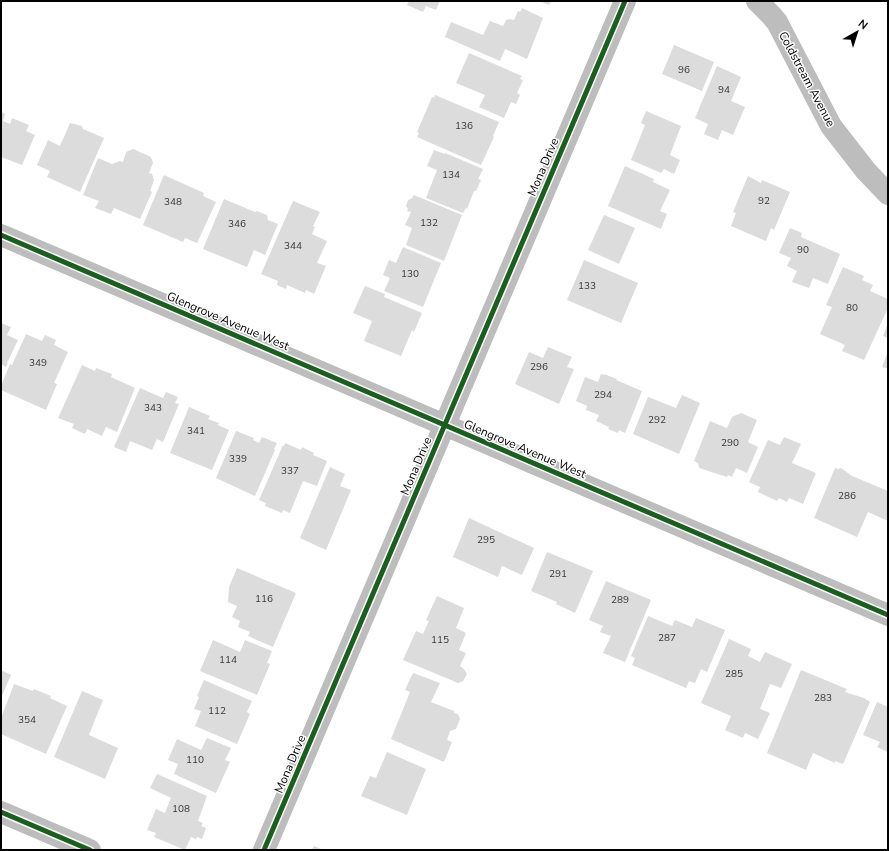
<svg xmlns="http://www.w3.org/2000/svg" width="889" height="851" viewBox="0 0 889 851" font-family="'Nunito Sans',sans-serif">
<rect width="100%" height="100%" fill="#fff"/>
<!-- building -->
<g fill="#dcdcdc">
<path d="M 409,1 L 440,1 L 436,10 L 426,6 L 423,12 L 407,5 Z"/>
<path d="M 539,1 L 551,1 L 549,5 Z"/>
<path d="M 522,8 L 543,18 L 527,59 L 505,49 L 500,61 L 445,37 L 451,22 L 483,35 L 490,21 L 503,26 L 506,20 L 510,19 L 514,20 L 518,11 L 520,12 Z"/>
<path d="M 674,45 L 714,62 L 702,91 L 662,74 Z"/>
<path d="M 469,53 L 522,76 L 520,79 L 523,80 L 517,93 L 520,95 L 516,104 L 511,102 L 504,118 L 479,107 L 485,95 L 456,83 Z"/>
<path d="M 717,66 L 741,77 L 731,101 L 745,107 L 733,135 L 722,130 L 718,140 L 704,134 L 708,124 L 695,118 Z"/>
<path d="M 435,95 L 499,122 L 493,136 L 494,137 L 481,165 L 417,137 L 419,133 L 417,132 L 432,97 L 434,98 Z"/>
<path d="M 646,111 L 681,126 L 670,155 L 680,160 L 674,174 L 664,169 L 661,173 L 631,160 L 645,125 L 641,123 Z"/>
<path d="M 1,112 L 5,114 L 3,121 L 10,124 L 12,118 L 29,125 L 26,131 L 35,135 L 22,165 L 1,157 Z"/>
<path d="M 70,123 L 82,126 L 83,129 L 104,138 L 80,192 L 47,177 L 50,171 L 37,165 L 48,140 L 60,146 Z"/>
<path d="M 133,149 L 151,157 L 153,163 L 149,173 L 152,174 L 154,180 L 150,191 L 152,192 L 140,219 L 114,208 L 111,214 L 95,208 L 99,201 L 83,195 L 98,158 L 112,164 L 120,161 L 123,162 L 126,152 Z"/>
<path d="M 434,150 L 445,154 L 445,153 L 483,169 L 478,179 L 481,180 L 476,191 L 474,191 L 467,209 L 466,208 L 463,213 L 426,198 L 437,170 L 427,166 Z"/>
<path d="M 625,166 L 654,179 L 653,182 L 670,190 L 660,211 L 667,214 L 661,229 L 608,206 Z"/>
<path d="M 164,175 L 204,193 L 203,196 L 216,202 L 197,243 L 185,238 L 183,242 L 143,225 Z"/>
<path d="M 748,176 L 761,183 L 762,180 L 790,192 L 774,230 L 771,228 L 766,241 L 731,226 L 736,213 L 733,212 Z"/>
<path d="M 414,195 L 462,215 L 444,261 L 406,245 L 412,228 L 405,225 L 411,212 L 407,211 L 408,209 L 406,206 L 408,200 L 412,198 Z"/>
<path d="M 224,199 L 255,212 L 257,211 L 267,215 L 268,220 L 278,224 L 265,255 L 254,250 L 247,267 L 203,249 Z"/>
<path d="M 293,201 L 320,212 L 313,226 L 315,227 L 312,234 L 327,241 L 317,263 L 326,266 L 314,294 L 306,290 L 305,293 L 287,285 L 286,289 L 277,285 L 278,281 L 261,274 Z"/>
<path d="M 604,215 L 635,228 L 619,264 L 588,250 Z"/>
<path d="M 790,228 L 802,233 L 801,237 L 840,254 L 828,284 L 813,278 L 809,288 L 792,282 L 797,271 L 787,266 L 791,258 L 779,253 Z"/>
<path d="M 403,247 L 441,263 L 423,307 L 384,291 L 390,278 L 383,275 L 389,260 L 396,263 Z"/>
<path d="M 584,260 L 638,283 L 621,323 L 567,300 Z"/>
<path d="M 843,267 L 864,276 L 862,280 L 873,285 L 870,291 L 888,299 L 888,308 L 864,360 L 842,351 L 845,345 L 820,334 L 832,307 L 826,305 Z"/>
<path d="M 365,286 L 385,294 L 384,297 L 422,313 L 414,332 L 412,330 L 401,356 L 364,341 L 372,321 L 353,313 Z"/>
<path d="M 1,323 L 11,327 L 7,335 L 18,340 L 7,363 L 8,363 L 6,367 L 1,364 Z"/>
<path d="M 888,323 L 888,338 L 883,336 Z"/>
<path d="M 26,334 L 42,341 L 45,335 L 56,340 L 54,345 L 68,352 L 54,383 L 57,384 L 46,410 L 1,390 L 1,386 L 10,364 L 12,365 Z"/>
<path d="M 548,347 L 572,357 L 567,367 L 574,369 L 559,404 L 515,384 L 529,352 L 543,358 Z"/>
<path d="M 888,351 L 888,369 L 882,367 Z"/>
<path d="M 82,365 L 95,371 L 96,368 L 112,374 L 111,377 L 135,388 L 117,432 L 106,427 L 102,436 L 87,429 L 85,434 L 72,428 L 74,424 L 58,418 Z"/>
<path d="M 601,374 L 604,375 L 604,374 L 617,379 L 616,380 L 642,391 L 625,433 L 619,430 L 618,433 L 608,429 L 609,427 L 596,421 L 599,415 L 586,410 L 587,406 L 576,401 L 585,377 L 598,382 Z"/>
<path d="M 140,388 L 163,398 L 166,392 L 178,397 L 175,403 L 179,404 L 163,442 L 157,439 L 152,450 L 130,441 L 126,452 L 114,447 Z"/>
<path d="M 682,395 L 700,403 L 679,454 L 633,434 L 648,397 L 676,408 Z"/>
<path d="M 189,407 L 210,416 L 208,419 L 219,423 L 218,425 L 229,430 L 212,470 L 170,453 Z"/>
<path d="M 741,413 L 757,420 L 748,442 L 758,447 L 747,473 L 736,468 L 732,477 L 728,475 L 727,477 L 699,468 L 698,463 L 694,461 L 710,421 L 727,428 L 732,417 Z"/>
<path d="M 236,431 L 254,438 L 253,440 L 259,443 L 262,437 L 277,443 L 274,449 L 275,450 L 255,496 L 216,478 Z"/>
<path d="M 784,437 L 801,444 L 792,463 L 816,473 L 803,504 L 789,498 L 787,502 L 779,498 L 777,501 L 758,492 L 760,487 L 749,482 L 768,440 L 780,445 Z"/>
<path d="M 285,443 L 301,450 L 302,447 L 314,453 L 313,455 L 327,461 L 317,486 L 303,481 L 290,513 L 283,510 L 282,513 L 265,506 L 266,503 L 259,500 L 283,445 L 284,446 Z"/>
<path d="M 330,467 L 345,474 L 340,486 L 351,490 L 326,550 L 300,538 Z"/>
<path d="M 835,468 L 838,469 L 841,468 L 852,476 L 888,491 L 888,521 L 868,512 L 857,537 L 814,518 Z"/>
<path d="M 469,518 L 534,548 L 522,575 L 502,566 L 498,577 L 453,557 Z"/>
<path d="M 547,552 L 593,571 L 575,613 L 556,604 L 557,602 L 531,591 Z"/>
<path d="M 237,568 L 296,593 L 273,647 L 248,636 L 250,632 L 238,627 L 240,621 L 232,617 L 237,606 L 228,602 L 229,587 Z"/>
<path d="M 606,581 L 651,600 L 625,662 L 603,653 L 611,636 L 600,632 L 603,626 L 589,620 Z"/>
<path d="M 437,596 L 464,608 L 456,628 L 466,633 L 459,650 L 466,653 L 460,666 L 464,669 L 467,674 L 463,681 L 458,683 L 403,660 L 416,631 L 423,634 L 429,621 L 426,620 Z"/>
<path d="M 648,616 L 672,626 L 675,620 L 692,627 L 696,618 L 725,630 L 707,672 L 701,669 L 695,683 L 689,681 L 686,688 L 632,665 L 635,658 L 631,656 Z"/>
<path d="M 729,639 L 751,649 L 748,656 L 760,662 L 765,652 L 792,664 L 781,688 L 770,684 L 760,709 L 770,713 L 758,739 L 745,733 L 743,738 L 725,730 L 731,716 L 701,703 Z"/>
<path d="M 213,640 L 240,652 L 245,640 L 272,651 L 267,663 L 270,664 L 257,695 L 200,671 Z"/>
<path d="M 1,670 L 11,675 L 1,698 Z"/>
<path d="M 801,670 L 847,689 L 845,692 L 864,698 L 870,702 L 843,764 L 835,761 L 835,763 L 813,753 L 806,770 L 767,753 Z"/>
<path d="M 413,673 L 440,683 L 431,702 L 454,711 L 454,713 L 458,714 L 460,719 L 456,729 L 450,731 L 447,740 L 452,742 L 444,762 L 391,739 L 410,692 L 405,690 Z"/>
<path d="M 204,680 L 252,701 L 247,712 L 250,714 L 237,744 L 195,726 L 201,711 L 194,709 L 199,697 L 197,696 Z"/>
<path d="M 14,684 L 33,691 L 34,689 L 51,696 L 50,698 L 67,706 L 46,754 L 1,734 L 1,718 Z"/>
<path d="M 82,691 L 103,700 L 89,735 L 118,748 L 105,779 L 54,757 Z"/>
<path d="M 877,702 L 888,707 L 888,752 L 877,747 L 880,742 L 863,735 Z"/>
<path d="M 207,738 L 231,748 L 225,760 L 230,762 L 216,793 L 174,774 L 178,764 L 168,760 L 177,739 L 201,750 Z"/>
<path d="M 387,752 L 426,769 L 407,815 L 361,796 L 370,776 L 376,778 Z"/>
<path d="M 157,774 L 207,796 L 198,821 L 203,823 L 201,826 L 206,828 L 202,839 L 197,837 L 196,839 L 191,837 L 185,850 L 154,837 L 156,833 L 147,830 L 156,809 L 165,813 L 171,798 L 150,788 Z"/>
<path d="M 314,846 L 324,850 L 312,850 Z"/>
</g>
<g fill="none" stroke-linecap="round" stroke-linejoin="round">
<!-- minor -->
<g stroke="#bdbdbd" stroke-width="22">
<path d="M 757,1 L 771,15 L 777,22 L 831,126 L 866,171 L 888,194"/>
<path d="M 1,235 L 888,615"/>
<path d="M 1,812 L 90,850"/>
<path d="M 264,850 L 625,1"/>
</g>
<defs>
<g id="cycleway">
<path d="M 1,235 L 888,615"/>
<path d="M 1,812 L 90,850"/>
<path d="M 264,850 L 625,1"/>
</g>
</defs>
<!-- cycleway casing -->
<use href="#cycleway" stroke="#fff" stroke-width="8"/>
<!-- cycleway -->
<use href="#cycleway" stroke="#1b5e20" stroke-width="5"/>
</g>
<g text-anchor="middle" stroke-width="3" stroke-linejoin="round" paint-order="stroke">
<!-- number labels -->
<g font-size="10" fill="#373737">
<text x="684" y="73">96</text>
<text x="724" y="93">94</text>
<text x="464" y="129">136</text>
<text x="451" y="178">134</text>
<text x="764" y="204">92</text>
<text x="173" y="205">348</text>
<text x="429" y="226">132</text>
<text x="237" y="227">346</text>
<text x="293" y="249">344</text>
<text x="803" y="253">90</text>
<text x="410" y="277">130</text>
<text x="587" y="289">133</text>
<text x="852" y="311">80</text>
<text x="38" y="366">349</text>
<text x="539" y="370">296</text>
<text x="603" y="398">294</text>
<text x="153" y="411">343</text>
<text x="657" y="423">292</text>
<text x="196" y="434">341</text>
<text x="730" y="446">290</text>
<text x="238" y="462">339</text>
<text x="290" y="474">337</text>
<text x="847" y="499">286</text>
<text x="486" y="543">295</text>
<text x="558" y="577">291</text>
<text x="264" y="602">116</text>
<text x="620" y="603">289</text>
<text x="667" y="641">287</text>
<text x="440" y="643">115</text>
<text x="228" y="663">114</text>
<text x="734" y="677">285</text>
<text x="823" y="701">283</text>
<text x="217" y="714">112</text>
<text x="27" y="723">354</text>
<text x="195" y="763">110</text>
<text x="181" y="812">108</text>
</g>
<!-- street labels -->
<g font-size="12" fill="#000" stroke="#fff">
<text transform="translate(807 79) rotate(62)" y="4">Coldstream Avenue</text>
<text transform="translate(543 167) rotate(-67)" y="4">Mona Drive</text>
<text transform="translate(228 321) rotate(23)" y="4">Glengrove Avenue West</text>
<text transform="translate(525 449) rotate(23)" y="4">Glengrove Avenue West</text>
<text transform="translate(416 466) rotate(-67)" y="4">Mona Drive</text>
<text transform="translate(290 764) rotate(-67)" y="4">Mona Drive</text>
</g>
</g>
<!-- border -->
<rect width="889" height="851" fill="none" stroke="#000000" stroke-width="4"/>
<!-- north arrow -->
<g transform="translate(857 32) rotate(39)" stroke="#ffffff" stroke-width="3" paint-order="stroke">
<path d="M0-3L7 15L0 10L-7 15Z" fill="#000000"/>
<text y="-6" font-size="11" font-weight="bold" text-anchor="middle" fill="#000000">N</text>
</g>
</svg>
